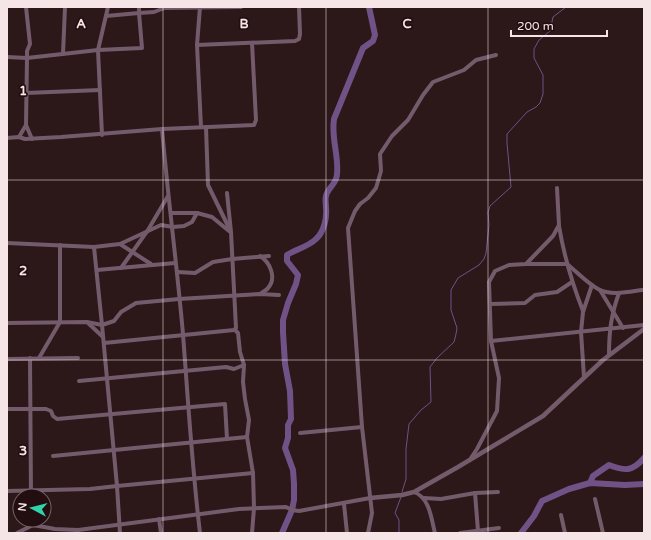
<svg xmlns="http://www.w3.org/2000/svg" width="651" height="540" viewBox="0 0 651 540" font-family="'Varela Round',sans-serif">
<rect width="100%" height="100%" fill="#2c1719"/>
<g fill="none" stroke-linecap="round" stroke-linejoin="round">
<!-- stream -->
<g stroke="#705287" stroke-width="1">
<path d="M 402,492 L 406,479 L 406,449 L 409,424 L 421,410 L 431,402 L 430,367 L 437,358 L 454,342 L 456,334 L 457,328 L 451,310 L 451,290 L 458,278 L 479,265 L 484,259 L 486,253 L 489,225 L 488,212 L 490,206 L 511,187 L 507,143 L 507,134 L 527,112 L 536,107 L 540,103 L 543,94 L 543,75 L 534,58 L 534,49 L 539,40 L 550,31 L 553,17 L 566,7"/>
<path d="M 399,533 L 399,520 L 395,513 L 401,497"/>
</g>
<!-- river -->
<g stroke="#705287" stroke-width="6">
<path d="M 590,483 L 593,476 L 609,465 C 625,471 632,472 644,458"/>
<path d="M 282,533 L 292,510 L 294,500 L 294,484 L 293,470 L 285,448 L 288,438 L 288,425 L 291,419 L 290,391 L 285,364 L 283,332 L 283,320 L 288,303 L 296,284 L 298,275 L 287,261 L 287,255 C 296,249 308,247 316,239 C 324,232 327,218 326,208 C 326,204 325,199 326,196 C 328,187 337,184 337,174 C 339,156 331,138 334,119 L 363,48 L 373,41 L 375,35 L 369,7"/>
<path d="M 521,533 L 534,516 L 542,501 L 569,489 L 590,483 L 625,485 L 644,484"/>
</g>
<!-- minor -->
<g stroke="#745b6b" stroke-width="4">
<path d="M 26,7 L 30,44 L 27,51 L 27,58 L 26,125 L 32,139"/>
<path d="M 200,7 L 197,45 L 201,127"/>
<path d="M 166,8 L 241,7"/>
<path d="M 106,16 L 139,13 L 139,7"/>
<path d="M 197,45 L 295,41 L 299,39 L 300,34 L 299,7"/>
<path d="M 63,54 L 65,7"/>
<path d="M 7,57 L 27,58 L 98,50 L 142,48 L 139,13 L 154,12 L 167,7"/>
<path d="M 26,93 L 100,90"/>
<path d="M 206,127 L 208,185 L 229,228"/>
<path d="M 162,129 C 168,198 177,266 183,334 C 188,400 192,467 200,533"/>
<path d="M 102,135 L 98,50 L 108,7"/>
<path d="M 19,137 L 26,125"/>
<path d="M 7,138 L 19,137 L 25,139 L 61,137 L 162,129 L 254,125 L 256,120 L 252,43"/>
<path d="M 171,213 L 197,213 L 212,217 L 229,231"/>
<path d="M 559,226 C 564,256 572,283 583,311"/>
<path d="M 7,243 L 94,247 L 111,245 L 120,244 L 161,225 L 173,227 L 184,226 L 192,222 L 197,213"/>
<path d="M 120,244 L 151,264"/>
<path d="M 94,247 L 102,325 L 117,486 L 253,473"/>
<path d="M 260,256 C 270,262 277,278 268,288 C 267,290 262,292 260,294"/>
<path d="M 527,264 L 567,264 C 577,272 587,283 598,289 C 611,296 628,292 642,290"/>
<path d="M 121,268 L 148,230 L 168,196"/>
<path d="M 97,270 L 175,263"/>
<path d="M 177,272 L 195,273 L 213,262 L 232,259 L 269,256"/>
<path d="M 600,290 L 623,328"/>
<path d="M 490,304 L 525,303 L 535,295 L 557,292 L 572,282"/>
<path d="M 7,323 L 87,322 L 102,325 L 114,321 L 121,312 L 136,303 L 179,299 L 260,294 L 279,295"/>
<path d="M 88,323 L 103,337"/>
<path d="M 235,330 L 238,333 L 240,352 L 244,365 L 243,382 L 245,399 L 249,420 L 247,437"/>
<path d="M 491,341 L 644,325"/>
<path d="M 104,343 L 234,330 L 236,328 L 231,232 L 227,193"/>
<path d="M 609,355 C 609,332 611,315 619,293"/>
<path d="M 30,358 L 31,496"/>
<path d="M 39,358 L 60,322 L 60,245"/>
<path d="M 7,359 L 78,358"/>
<path d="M 584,377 L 581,332 L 583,312 L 592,285"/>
<path d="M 79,381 L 226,367 L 234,369 L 244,365"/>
<path d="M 7,409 L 46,409 L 51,411 L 53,416 L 57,419 L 225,404 L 227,439"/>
<path d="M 300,433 L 362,427"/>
<path d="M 53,456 L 247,437 L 253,473 L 254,508 L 252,533"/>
<path d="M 471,458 L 477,449 L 497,411 L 499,378 L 491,341 L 489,282 L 495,271 L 509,265 L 526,264 L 553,236 L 559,225 L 557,188"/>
<path d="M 7,491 L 90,489 L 117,486 L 120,533"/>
<path d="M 414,492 C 430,498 431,518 435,533"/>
<path d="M 475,493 L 478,531"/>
<path d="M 424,498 L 441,499 L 475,493 L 498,492"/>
<path d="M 595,499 L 603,533"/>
<path d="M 344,504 L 347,533"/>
<path d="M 561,515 L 565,533"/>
<path d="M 159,519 L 161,533"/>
<path d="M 17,533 L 33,525 L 55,529 L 78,530 L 239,509 L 286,507 L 292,510 L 299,511 L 370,498"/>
<path d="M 368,533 L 372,513 L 362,427 L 348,228 L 355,211 L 360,204 L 368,198 L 376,188 L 381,171 L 380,154 L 392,136 L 408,120 L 423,95 L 433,82 L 464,70 L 476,60 L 496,55"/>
<path d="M 460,533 L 499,528"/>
</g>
<!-- tertiary -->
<path stroke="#745b6b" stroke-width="4.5" d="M 370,498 L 402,495 L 414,492 L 458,467 L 543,416 L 603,360 L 644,329"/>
</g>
<!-- grid -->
<path fill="none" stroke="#f5e5e6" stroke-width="1" stroke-opacity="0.55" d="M 163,7 L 163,533M 326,7 L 326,533M 488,7 L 488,533M 7,180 L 644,180M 7,360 L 644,360"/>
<g font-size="13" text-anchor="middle" font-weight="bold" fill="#f5e5e6" stroke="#220d10" stroke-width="3.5" stroke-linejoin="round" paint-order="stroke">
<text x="81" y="28">A</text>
<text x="244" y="28">B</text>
<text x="407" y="28">C</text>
<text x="23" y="95">1</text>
<text x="23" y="275">2</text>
<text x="23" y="455">3</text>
</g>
<!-- border -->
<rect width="651" height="540" fill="none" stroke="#f5e5e6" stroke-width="16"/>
<!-- north arrow -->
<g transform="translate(32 508) rotate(277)"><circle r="19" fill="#220d10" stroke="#766366"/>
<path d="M0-3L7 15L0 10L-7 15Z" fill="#30d4a9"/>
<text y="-6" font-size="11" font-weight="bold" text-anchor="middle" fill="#f5e5e6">N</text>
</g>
<!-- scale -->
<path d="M511 30v6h96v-6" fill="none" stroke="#f5e5e6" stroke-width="2"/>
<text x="517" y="30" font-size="12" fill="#f5e5e6" stroke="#220d10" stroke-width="3" paint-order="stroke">200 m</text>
</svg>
